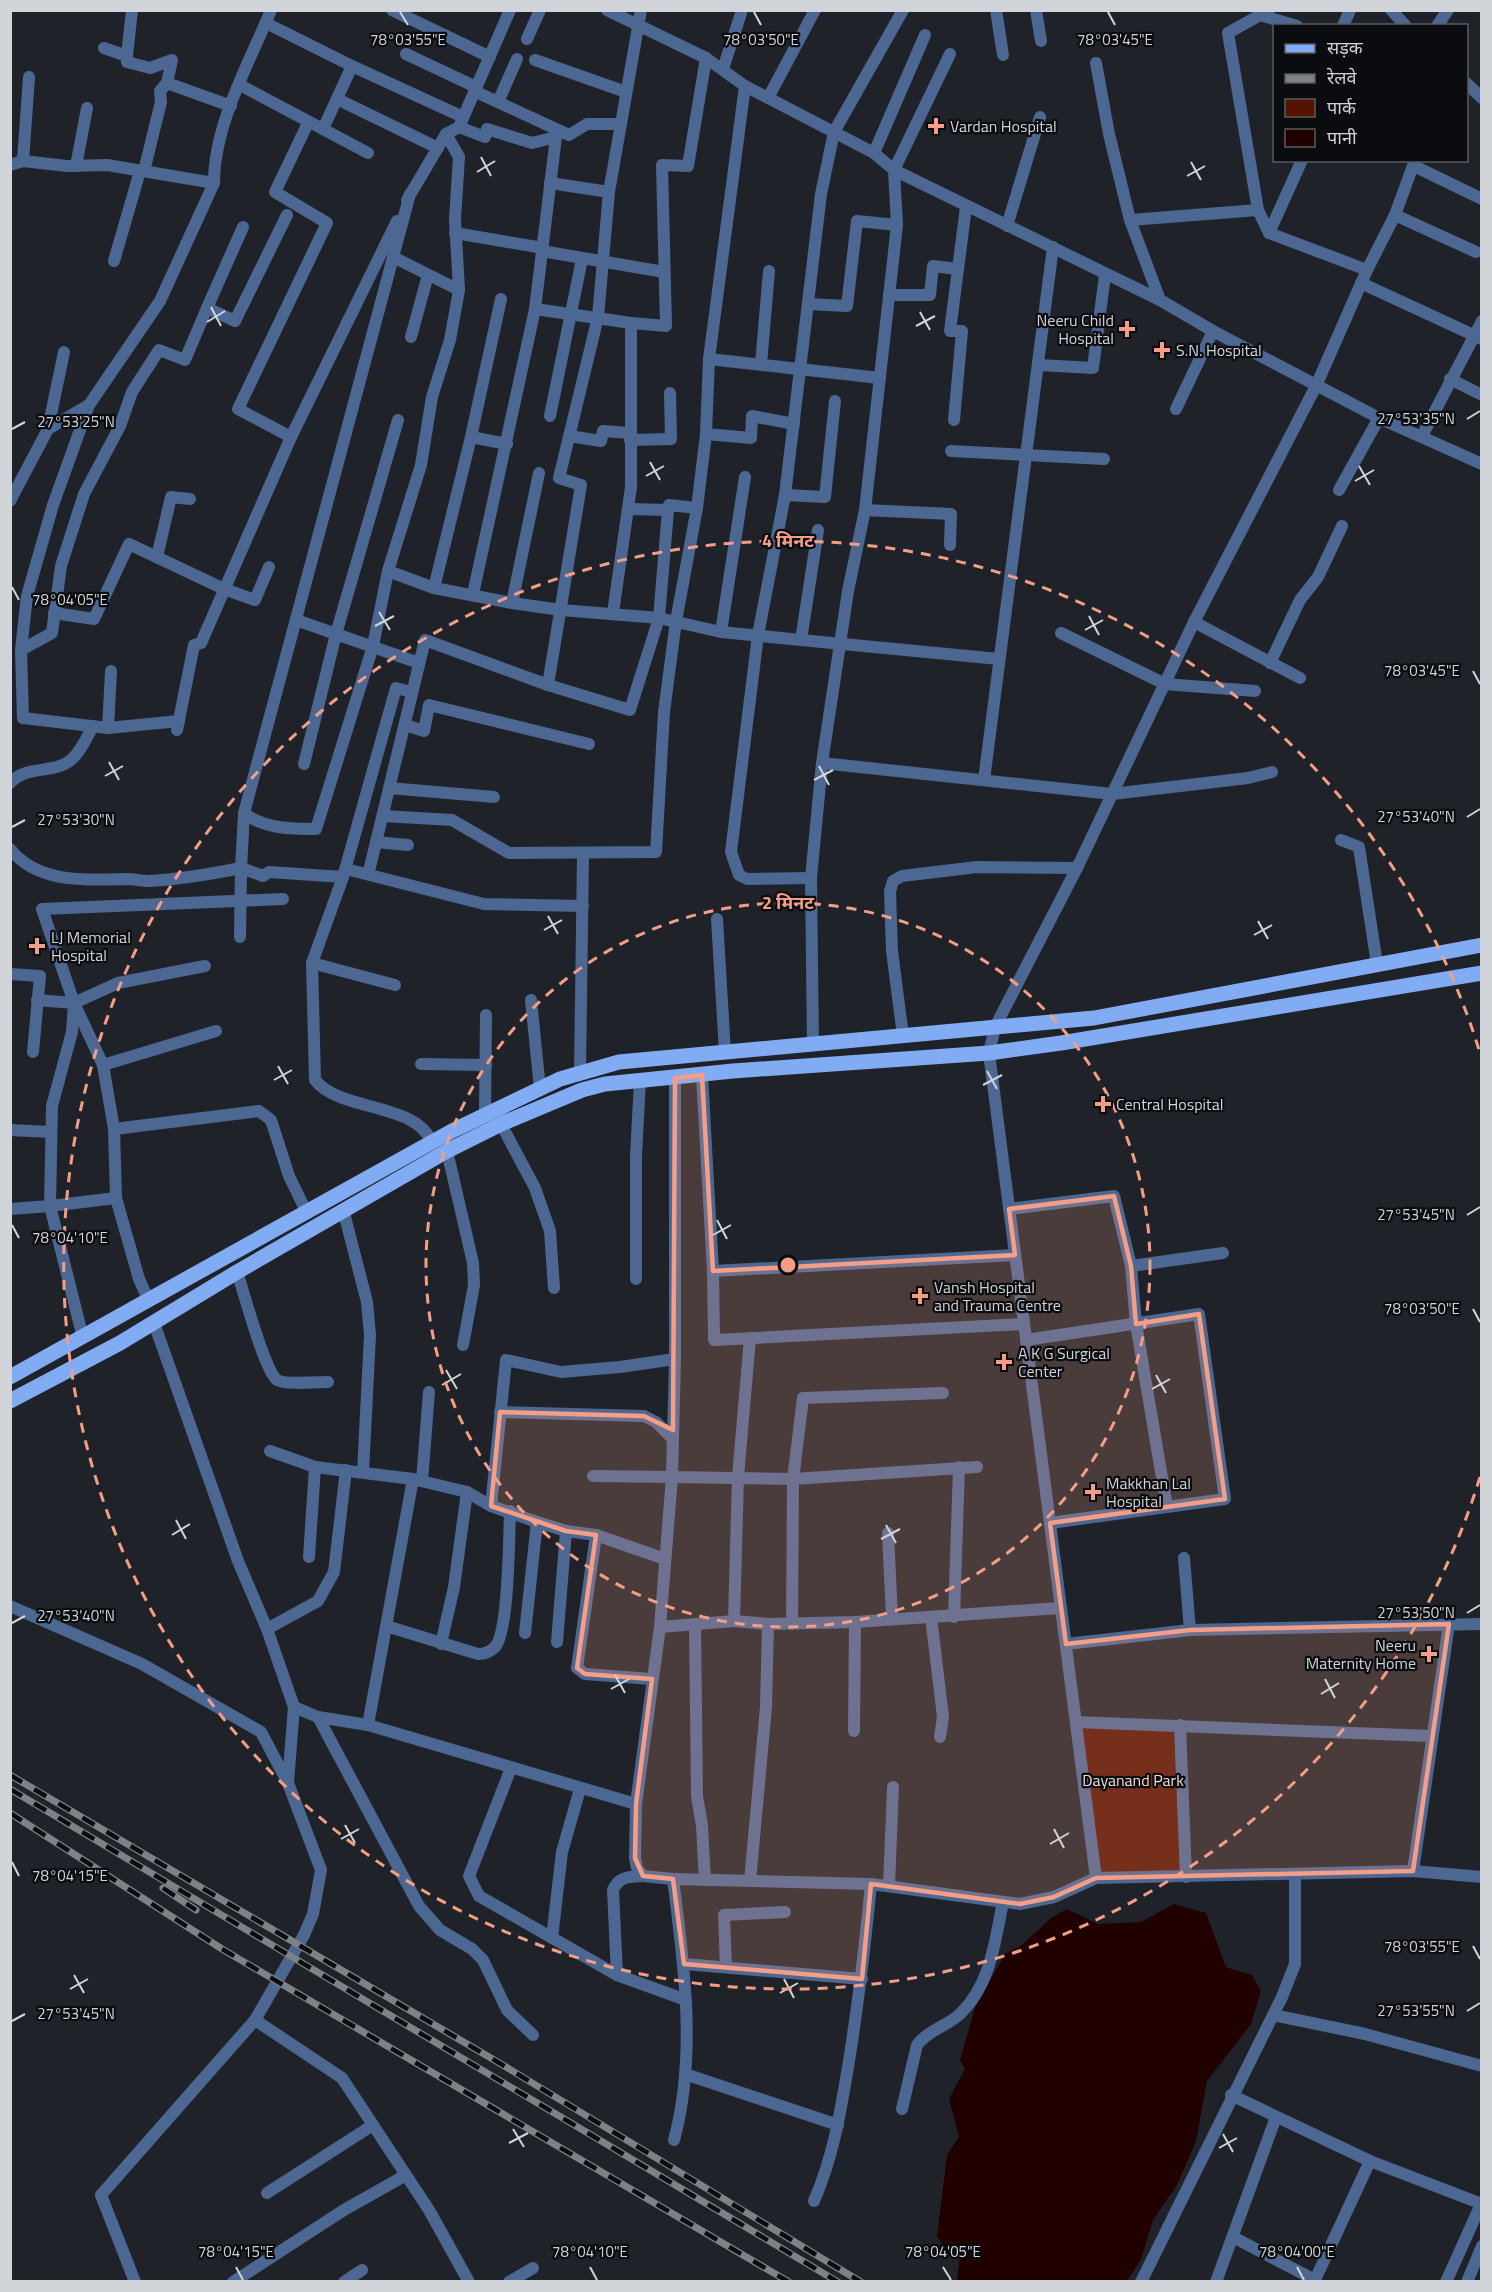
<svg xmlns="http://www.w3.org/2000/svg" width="1492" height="2292" viewBox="0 0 1492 2292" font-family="'Titillium Web','Noto Sans Devanagari',sans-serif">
<rect width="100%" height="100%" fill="#1f2329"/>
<!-- green -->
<path fill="#551301" d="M 1081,1728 L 1176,1730 L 1181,1872 L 1101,1873 Z"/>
<!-- water -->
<path fill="#210000" d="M 1174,1904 L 1206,1913 L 1226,1967 L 1252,1975 L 1261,1991 L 1251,2024 L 1207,2081 L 1196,2141 L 1177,2185 L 1153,2220 L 1141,2259 L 1127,2281 L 957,2281 L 960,2256 L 947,2252 L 937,2236 L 947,2155 L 959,2137 L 949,2099 L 965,2069 L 960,2060 L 975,2008 L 1005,1954 L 1022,1945 L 1051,1918 L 1067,1909 L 1098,1924 L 1141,1922 Z"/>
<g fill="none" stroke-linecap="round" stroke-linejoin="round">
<!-- minor -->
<g stroke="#4d6793" stroke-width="12">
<path d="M 392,10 L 490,57"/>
<path d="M 996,10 L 1003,55"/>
<path d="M 1036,10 L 1041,41"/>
<path d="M 1269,10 L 1228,33 L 1258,210 L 1269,233"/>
<path d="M 1391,10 L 1406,26"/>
<path d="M 1260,15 L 1297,26"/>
<path d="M 266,23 L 352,66"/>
<path d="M 1343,26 L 1350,10"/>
<path d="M 1437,26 L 1448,10"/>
<path d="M 527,39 L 540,10"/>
<path d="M 104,48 L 127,56 L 127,62 L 150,68 L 172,60 L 167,83 L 231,106"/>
<path d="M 406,54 L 476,87"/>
<path d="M 127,56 L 132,10"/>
<path d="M 535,60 L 626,92"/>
<path d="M 1096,63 L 1109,134 L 1130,220 L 1160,300"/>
<path d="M 723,69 L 742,10"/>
<path d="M 1466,83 L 1482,98"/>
<path d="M 240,85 L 368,153"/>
<path d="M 474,91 L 569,135 L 587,124 L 620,124"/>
<path d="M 768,98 L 815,10"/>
<path d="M 337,99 L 438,148"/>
<path d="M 498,102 L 517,59"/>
<path d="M 459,127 L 485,137 L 487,129 L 532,143 L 556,137 L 535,309 L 473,594"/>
<path d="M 323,129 L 352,66 L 463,117"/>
<path d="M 874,153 L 925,35"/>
<path d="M 1302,160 L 1269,233 L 1367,270"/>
<path d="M 1415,160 L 1395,215 L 1367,270 L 1316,386 L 1194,622 L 1077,868 L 995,1027 L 989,1053 L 1096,1878 L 1413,1871 L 1482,1877"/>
<path d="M 23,161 L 29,77"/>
<path d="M 10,165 L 23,161 L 67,166 L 107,165 L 214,183"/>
<path d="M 76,166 L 87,108"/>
<path d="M 1414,166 L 1482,199"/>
<path d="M 144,171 L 161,102 L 160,91 L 167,83"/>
<path d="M 550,183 L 609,192"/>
<path d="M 407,200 L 446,134 L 459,127 L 510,10"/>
<path d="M 1395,215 L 1476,252"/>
<path d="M 1130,220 L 1258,210"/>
<path d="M 1007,226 L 1040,117"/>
<path d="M 455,233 L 543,248"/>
<path d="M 542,251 L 664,272"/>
<path d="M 393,257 L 459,290"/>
<path d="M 114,261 L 140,171"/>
<path d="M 1361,283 L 1482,339"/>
<path d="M 889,295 L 930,295 L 933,266 L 958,269"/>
<path d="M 808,304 L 847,306 L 857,221 L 897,225"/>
<path d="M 207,308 L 243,227"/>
<path d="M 535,309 L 631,323"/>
<path d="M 411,337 L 428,275"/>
<path d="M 709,359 L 880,378"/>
<path d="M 761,364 L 769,271"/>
<path d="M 1039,365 L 1093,368 L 1105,275"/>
<path d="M 1450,379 L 1482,395"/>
<path d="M 1176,409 L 1213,331"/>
<path d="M 550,416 L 582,259"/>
<path d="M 954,420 L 962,331 L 950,331 L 966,207"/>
<path d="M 48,429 L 64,352"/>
<path d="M 706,434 L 751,438 L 752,416 L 794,424"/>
<path d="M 569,436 L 601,441 L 603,431 L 630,433"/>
<path d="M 1422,436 L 1482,321"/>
<path d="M 291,437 L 238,409 L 327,223 L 275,192 L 308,123"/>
<path d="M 471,437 L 507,444"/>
<path d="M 630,440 L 671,439 L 670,393"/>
<path d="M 951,451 L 1104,459"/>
<path d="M 1339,490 L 1379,418"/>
<path d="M 785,495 L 825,497 L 835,401"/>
<path d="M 10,501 L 48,429 L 89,405"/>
<path d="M 629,509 L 668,510 L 669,505 L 697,508"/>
<path d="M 865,510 L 951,514 L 950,545"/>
<path d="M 157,557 L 171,497 L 190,499"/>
<path d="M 388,571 L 434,588 L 512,603 L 561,610 L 659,618 L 721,632 L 801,640 L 818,530"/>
<path d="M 434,588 L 471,437 L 501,299"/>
<path d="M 512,603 L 539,473"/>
<path d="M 54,613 L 94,619 L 129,544 L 224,589 L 255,600 L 269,567"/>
<path d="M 613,613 L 631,487 L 631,323 L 666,326 L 662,165 L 688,166 L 706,58"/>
<path d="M 296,620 L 419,663"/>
<path d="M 1194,622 L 1300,678"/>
<path d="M 721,632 L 745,477"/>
<path d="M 1061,633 L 1165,684 L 1255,691"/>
<path d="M 801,640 L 999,659"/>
<path d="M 21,650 L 52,633 L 61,566 L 84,494 L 120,426 L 132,392 L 159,350 L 185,360 L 207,308 L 235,321 L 287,215"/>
<path d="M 1270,663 L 1300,600 L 1318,577 L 1342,526"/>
<path d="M 111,671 L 108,728 L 23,718 L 21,650 L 27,596 L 53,505 L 89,405 L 160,301 L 214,183 C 214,124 249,64 271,10"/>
<path d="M 548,685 L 581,485 L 559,478 L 598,317 L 609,192 L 641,10"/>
<path d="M 412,692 L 396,688 L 343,877 L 312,963 L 315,1080 C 340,1112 417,1102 432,1143"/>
<path d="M 405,725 L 424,731 L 429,705 L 589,744"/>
<path d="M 108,728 L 179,721"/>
<path d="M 177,730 L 194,645 L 201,643 L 291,437 L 397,221"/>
<path d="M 822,763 L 1112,794 L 1248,778 L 1272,772"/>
<path d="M 304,764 L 336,634 L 398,420"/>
<path d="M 984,780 L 1053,247"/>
<path d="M 10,783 C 27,764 55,775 72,759 C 82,750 87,737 93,726"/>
<path d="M 389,788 L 494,797"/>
<path d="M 244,813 C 264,829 292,829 316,829 L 373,646 L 388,571 L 421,465 L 432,397 L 450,340 L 459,290 L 455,219 L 459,157 L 446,134"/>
<path d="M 383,816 L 452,820 L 509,853 L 656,852 L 664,712 L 676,621 L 697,508 L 706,434 L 709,359 L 745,86"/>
<path d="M 1341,840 L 1359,847 L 1377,964"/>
<path d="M 376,842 L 408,845"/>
<path d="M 10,849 C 38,884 87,880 127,879 C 134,879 142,881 150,881 C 181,879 211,874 241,868 L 244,813 L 410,194"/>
<path d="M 370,867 L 425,640 L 548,685 L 630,710 L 659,618 L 668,510"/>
<path d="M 346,869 L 484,904 L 583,906"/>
<path d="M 811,878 L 747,879 L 739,875 L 731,852 L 758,635 L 785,495 L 821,194 L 834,132 L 903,10"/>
<path d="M 717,919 L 725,1052"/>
<path d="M 240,937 L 241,868 L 263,876 L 269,872 L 343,877"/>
<path d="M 312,963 L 395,985"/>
<path d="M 10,974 L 40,976 L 33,1052"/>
<path d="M 37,1000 L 74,1003 L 72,1032 L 52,1106 L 50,1206 L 116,1198"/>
<path d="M 531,1000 L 540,1089"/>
<path d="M 74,1003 L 118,983 L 205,966"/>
<path d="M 903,1036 L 892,951 L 890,891 L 893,881 L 902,876 L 977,867 L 1077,868"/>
<path d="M 813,1044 L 811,878 L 822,763 L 848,591 L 865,510 L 897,225 L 894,170 L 950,54"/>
<path d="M 421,1064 L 486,1065"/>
<path d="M 103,1065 L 216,1031"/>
<path d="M 580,1073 L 583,854"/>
<path d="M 702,1075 L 713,1271 L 714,1340 L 1024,1324"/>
<path d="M 675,1078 L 675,1359 L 672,1477 L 793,1479 L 977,1467"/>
<path d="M 485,1115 L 486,1015"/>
<path d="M 501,1124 L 535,1188 L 550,1231 L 554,1288"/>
<path d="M 114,1129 L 259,1111 L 271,1120 L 289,1176 L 307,1213"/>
<path d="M 10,1130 L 51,1132"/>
<path d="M 447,1151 L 473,1263 L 474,1285 L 463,1345"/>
<path d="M 10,1209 L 50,1206 L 83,1338"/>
<path d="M 1009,1209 L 1114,1196 L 1131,1266 L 1223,1253"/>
<path d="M 344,1213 L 367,1302 L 370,1335 L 363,1472"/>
<path d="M 1131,1266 L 1136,1324 L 1167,1507"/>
<path d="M 713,1271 L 1015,1255"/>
<path d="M 237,1272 C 244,1292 264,1370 277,1380 C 285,1385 318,1382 328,1382"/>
<path d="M 636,1279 L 636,1156 L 640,1081"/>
<path d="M 149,1301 L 139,1279 L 116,1198 L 114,1129 L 103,1065 L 74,1003 L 42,909 L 283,899"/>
<path d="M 154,1323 L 238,1561 L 267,1629 L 294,1707 L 318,1717 L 368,1725 L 636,1804"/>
<path d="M 1026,1340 L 1199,1314 L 1225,1499 L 1050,1523"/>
<path d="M 500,1412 L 644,1416 L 656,1422 L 673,1439"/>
<path d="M 270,1451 L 315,1467 L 413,1479"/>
<path d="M 593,1476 L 672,1477 L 660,1627 L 636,1804 L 635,1858 L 637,1868 L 643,1876 L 673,1879"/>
<path d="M 422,1481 L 429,1392"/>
<path d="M 491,1506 L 506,1360 L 561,1372 L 620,1367 L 675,1359"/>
<path d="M 888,1533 L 892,1618"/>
<path d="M 596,1535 L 577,1668 L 585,1674 L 652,1679"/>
<path d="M 309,1557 L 315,1467"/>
<path d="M 1184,1558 L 1190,1630"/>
<path d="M 10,1606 L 142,1664 L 261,1732 L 288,1783 L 321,1870 L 313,1914 L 304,1935 L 255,2020 L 101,2195 L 135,2282"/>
<path d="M 931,1617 L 943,1717 L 940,1737"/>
<path d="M 954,1617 L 959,1467"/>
<path d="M 734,1621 L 738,1477 L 750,1338"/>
<path d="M 695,1624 L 697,1796 L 702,1826 L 705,1880"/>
<path d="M 792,1624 L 793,1479 L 803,1398 L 943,1393"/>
<path d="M 386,1626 L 478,1654 C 484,1654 490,1652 495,1647 C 509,1632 509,1536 510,1511"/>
<path d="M 660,1627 L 734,1621 L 768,1624 L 855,1622 L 1060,1608"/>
<path d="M 267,1629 L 318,1601 L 334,1572 L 346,1470"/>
<path d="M 525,1633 L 537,1522"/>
<path d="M 557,1642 L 566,1531"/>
<path d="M 441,1644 L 454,1587 L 467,1492"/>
<path d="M 1066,1644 L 1190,1630 L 1482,1624"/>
<path d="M 318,1717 L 419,1906 L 440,1930 L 472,1949 L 483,1960 L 507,2010 L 533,2035"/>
<path d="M 1076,1722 L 1431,1736"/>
<path d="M 368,1725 L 413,1479 L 467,1492 L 491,1506 L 537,1522 L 566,1531 L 596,1535 L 665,1559"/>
<path d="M 1180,1725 L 1186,1877"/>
<path d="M 854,1731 L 855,1622"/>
<path d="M 511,1768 L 469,1876 L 479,1896 L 617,1975 L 686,2000"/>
<path d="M 288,1782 L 294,1707"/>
<path d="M 1413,1871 L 1449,1624"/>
<path d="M 750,1881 L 766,1707 L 768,1624"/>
<path d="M 889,1886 L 893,1787"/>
<path d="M 552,1938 L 562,1852 L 580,1789"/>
<path d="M 684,1964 L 862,1979"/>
<path d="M 726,1967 L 724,1915 L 785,1912"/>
<path d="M 617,1975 L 613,1890 C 619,1876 629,1877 643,1876"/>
<path d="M 1273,2015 L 1365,2034 L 1482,2066"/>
<path d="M 255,2020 L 342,2078 L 429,2210 L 469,2282"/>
<path d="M 685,2074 L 838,2125"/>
<path d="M 1231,2095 L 1370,2161 L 1482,2204"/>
<path d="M 902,2109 L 917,2045 C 928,2030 948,2026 961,2013 C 991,1984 995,1940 1003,1902"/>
<path d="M 674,2140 C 697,2055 684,1965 673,1879 L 871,1884 L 1020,1904 L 1054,1897 L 1096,1878"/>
<path d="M 267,2193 L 373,2125"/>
<path d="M 814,2201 C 833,2157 840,2115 848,2067 C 858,2006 865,1946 871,1884"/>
<path d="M 1233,2237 L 1315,2280"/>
<path d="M 233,2282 L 344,2210 L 406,2175"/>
<path d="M 344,2282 L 362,2270"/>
<path d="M 509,2282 L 533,2268"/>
<path d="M 1141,2282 L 1282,1997 L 1295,1964 L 1295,1875"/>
<path d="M 1216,2282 L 1276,2117"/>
<path d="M 1314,2282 L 1370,2161"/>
<path d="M 1446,2282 L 1482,2202"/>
</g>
<!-- tertiary -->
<g stroke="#4d6793" stroke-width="12">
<path d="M 607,10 L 706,58 L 745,86 L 874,153 L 894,170 L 1160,300 L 1213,331 L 1379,418 L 1482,464"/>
<path d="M 1467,2282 L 1482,2246"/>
</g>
<!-- primary -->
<g stroke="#81acf4" stroke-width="15">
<path d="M 10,1377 L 452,1131 L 560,1079 L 619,1062 L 1094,1018 L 1482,945"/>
<path d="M 10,1401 L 120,1343 L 237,1272 L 447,1151 L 501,1124 L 582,1090 L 605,1084 L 733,1071 L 989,1053 L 1061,1043 L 1482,973"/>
</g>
<defs>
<g id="rail">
<path d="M 10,1775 L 501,2064 L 861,2282"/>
<path d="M 10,1789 L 838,2282"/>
<path d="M 10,1813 L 222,1949 L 789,2282"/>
<path d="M 163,1888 L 196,1910"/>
</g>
</defs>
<!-- rail casing -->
<use href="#rail" stroke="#7e8287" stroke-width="7"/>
<!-- rail -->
<use href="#rail" stroke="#0b0c0f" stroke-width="4.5" stroke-dasharray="14" stroke-linecap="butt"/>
</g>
<!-- marked area -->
<path fill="#f49e87" fill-opacity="0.2" stroke="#f49e87" stroke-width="4.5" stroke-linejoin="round" d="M 702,1075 L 713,1271 L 1015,1255 L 1009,1209 L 1114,1196 L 1131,1266 L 1136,1324 L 1199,1314 L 1225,1499 L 1050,1523 L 1066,1644 L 1190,1630 L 1449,1624 L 1413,1871 L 1096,1878 L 1054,1897 L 1020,1904 L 871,1884 L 862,1979 L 684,1964 L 673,1879 L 643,1876 L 635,1858 L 636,1804 L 652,1679 L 585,1674 L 577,1668 L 596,1535 L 566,1531 L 491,1506 L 500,1412 L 644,1416 L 673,1430 L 675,1078 Z"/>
<!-- ticks -->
<path fill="none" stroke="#d1d4d8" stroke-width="2" d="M 400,12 L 408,25M 754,12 L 761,25M 1108,12 L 1115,25M 481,157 L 491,176M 1191,162 L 1201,180M 477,172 L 495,161M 1187,176 L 1205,166M 211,307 L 221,326M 920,312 L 930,330M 207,322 L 225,311M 916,326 L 935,316M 1467,419 L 1480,411M 12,429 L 25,422M 650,462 L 660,480M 1359,466 L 1370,485M 646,476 L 664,466M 1355,481 L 1374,470M 12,587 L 19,600M 379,612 L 390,630M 1089,616 L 1099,635M 375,626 L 394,616M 1085,630 L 1103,620M 1473,671 L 1480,684M 109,762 L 119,780M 819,766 L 829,785M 105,776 L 123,766M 814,780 L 833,770M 1467,817 L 1480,809M 12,827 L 25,820M 548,916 L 558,934M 1258,921 L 1268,939M 544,930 L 562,920M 1254,935 L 1272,925M 278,1066 L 288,1084M 987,1071 L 997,1089M 274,1080 L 292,1070M 983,1085 L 1002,1075M 1467,1215 L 1480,1207M 717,1220 L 727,1239M 12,1225 L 19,1238M 713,1235 L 731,1225M 1473,1309 L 1480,1322M 446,1370 L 457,1389M 1156,1375 L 1166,1393M 442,1385 L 461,1374M 1152,1389 L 1170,1379M 176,1520 L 186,1539M 886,1525 L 896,1543M 172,1535 L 190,1524M 881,1539 L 900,1529M 1467,1613 L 1480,1605M 12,1623 L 25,1616M 615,1675 L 625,1693M 1325,1679 L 1335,1698M 611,1689 L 629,1679M 1321,1694 L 1339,1683M 345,1825 L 355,1843M 1054,1829 L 1064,1848M 341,1839 L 359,1829M 1050,1844 L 1069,1833M 12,1862 L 19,1876M 1473,1946 L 1480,1959M 74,1975 L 84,1993M 784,1979 L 794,1998M 70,1989 L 88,1979M 780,1993 L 798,1983M 1467,2011 L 1480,2003M 12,2021 L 25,2014M 513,2129 L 524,2147M 1223,2134 L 1233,2152M 509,2143 L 528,2133M 1219,2148 L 1237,2138M 236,2267 L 243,2280M 590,2267 L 597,2280M 943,2267 L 951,2280M 1297,2267 L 1304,2280"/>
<!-- distance rings -->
<g fill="none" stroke="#f49e87" stroke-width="3" stroke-dasharray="10 8">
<circle cx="788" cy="1265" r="362"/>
<path d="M1480 1477A724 724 0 1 1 1480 1053"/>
</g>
<!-- markers -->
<g fill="#f49e87" stroke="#0b0c0f" stroke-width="2">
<path d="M933 117h6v6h6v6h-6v6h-6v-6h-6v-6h6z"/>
<path d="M1124 320h6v6h6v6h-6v6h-6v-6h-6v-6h6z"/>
<path d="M1159 341h6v6h6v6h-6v6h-6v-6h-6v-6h6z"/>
<path d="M34 937h6v6h6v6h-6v6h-6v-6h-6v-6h6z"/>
<path d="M1100 1095h6v6h6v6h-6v6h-6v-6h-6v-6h6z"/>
<path d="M917 1287h6v6h6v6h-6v6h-6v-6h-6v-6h6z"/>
<path d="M1001 1353h6v6h6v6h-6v6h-6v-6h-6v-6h6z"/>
<path d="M1090 1483h6v6h6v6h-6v6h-6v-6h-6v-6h6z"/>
<path d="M1426 1645h6v6h6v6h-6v6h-6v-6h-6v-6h6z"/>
</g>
<g text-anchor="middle" stroke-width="4.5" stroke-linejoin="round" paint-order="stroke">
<!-- poi labels -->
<g font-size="16" fill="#d1d4d8" stroke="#0b0c0f" text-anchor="start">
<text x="950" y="132">Vardan Hospital</text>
<text x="1114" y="326" text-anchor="end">Neeru Child<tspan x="1114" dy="18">Hospital</tspan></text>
<text x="1176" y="356">S.N. Hospital</text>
<text x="51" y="943">LJ Memorial<tspan x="51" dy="18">Hospital</tspan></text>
<text x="1116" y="1110">Central Hospital</text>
<text x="934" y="1293">Vansh Hospital<tspan x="934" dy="18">and Trauma Centre</tspan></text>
<text x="1018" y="1359">A K G Surgical<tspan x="1018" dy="18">Center</tspan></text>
<text x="1106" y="1489">Makkhan Lal<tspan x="1106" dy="18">Hospital</tspan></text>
<text x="1416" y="1651" text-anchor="end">Neeru<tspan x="1416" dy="18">Maternity Home</tspan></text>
</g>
<!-- park labels -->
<g font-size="16" fill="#f3dcd5" stroke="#0b0c0f">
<text x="1133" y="1786">Dayanand Park</text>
</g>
</g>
<g font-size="15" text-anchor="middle" fill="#d1d4d8" stroke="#0b0c0f" stroke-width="4.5" stroke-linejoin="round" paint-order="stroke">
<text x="408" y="45">78°03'55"E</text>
<text x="761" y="45">78°03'50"E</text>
<text x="1115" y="45">78°03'45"E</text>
<text x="1416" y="424">27°53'35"N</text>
<text x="76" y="427">27°53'25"N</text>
<text x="70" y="605">78°04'05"E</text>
<text x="1422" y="676">78°03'45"E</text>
<text x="1416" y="822">27°53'40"N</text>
<text x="76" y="825">27°53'30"N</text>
<text x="1416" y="1220">27°53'45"N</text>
<text x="70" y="1243">78°04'10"E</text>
<text x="1422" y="1314">78°03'50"E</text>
<text x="1416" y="1618">27°53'50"N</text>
<text x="76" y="1621">27°53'40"N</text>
<text x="70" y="1881">78°04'15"E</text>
<text x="1422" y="1952">78°03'55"E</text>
<text x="1416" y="2016">27°53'55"N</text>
<text x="76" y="2019">27°53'45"N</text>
<text x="236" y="2257">78°04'15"E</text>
<text x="590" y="2257">78°04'10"E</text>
<text x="943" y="2257">78°04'05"E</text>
<text x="1297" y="2257">78°04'00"E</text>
</g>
<circle cx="788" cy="1265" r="9" fill="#f49e87" stroke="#0b0c0f" stroke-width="3"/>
<g font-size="18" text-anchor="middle" font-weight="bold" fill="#f49e87" stroke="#0b0c0f" stroke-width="4.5" stroke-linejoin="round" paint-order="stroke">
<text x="788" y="547">4 मिनट</text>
<text x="788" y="909">2 मिनट</text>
</g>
<!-- border -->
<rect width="1492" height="2292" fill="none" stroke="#d1d4d8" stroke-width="24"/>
<!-- legend -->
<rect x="1273" y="24" width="195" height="138" fill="#0b0c0f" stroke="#5a5c5f" stroke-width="1.5"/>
<rect x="1285" y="44" width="30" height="9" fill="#81acf4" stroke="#5a5c5f" stroke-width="1.5"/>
<text x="1327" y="54" font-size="18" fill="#d1d4d8">सड़क</text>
<rect x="1285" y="74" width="30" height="9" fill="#7e8287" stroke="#5a5c5f" stroke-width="1.5"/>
<text x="1327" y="84" font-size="18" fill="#d1d4d8">रेलवे</text>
<rect x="1285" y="99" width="30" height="18" fill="#551301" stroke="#5a5c5f" stroke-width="1.5"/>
<text x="1327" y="114" font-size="18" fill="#d1d4d8">पार्क</text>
<rect x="1285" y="129" width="30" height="18" fill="#210000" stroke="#5a5c5f" stroke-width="1.5"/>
<text x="1327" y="144" font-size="18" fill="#d1d4d8">पानी</text>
</svg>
